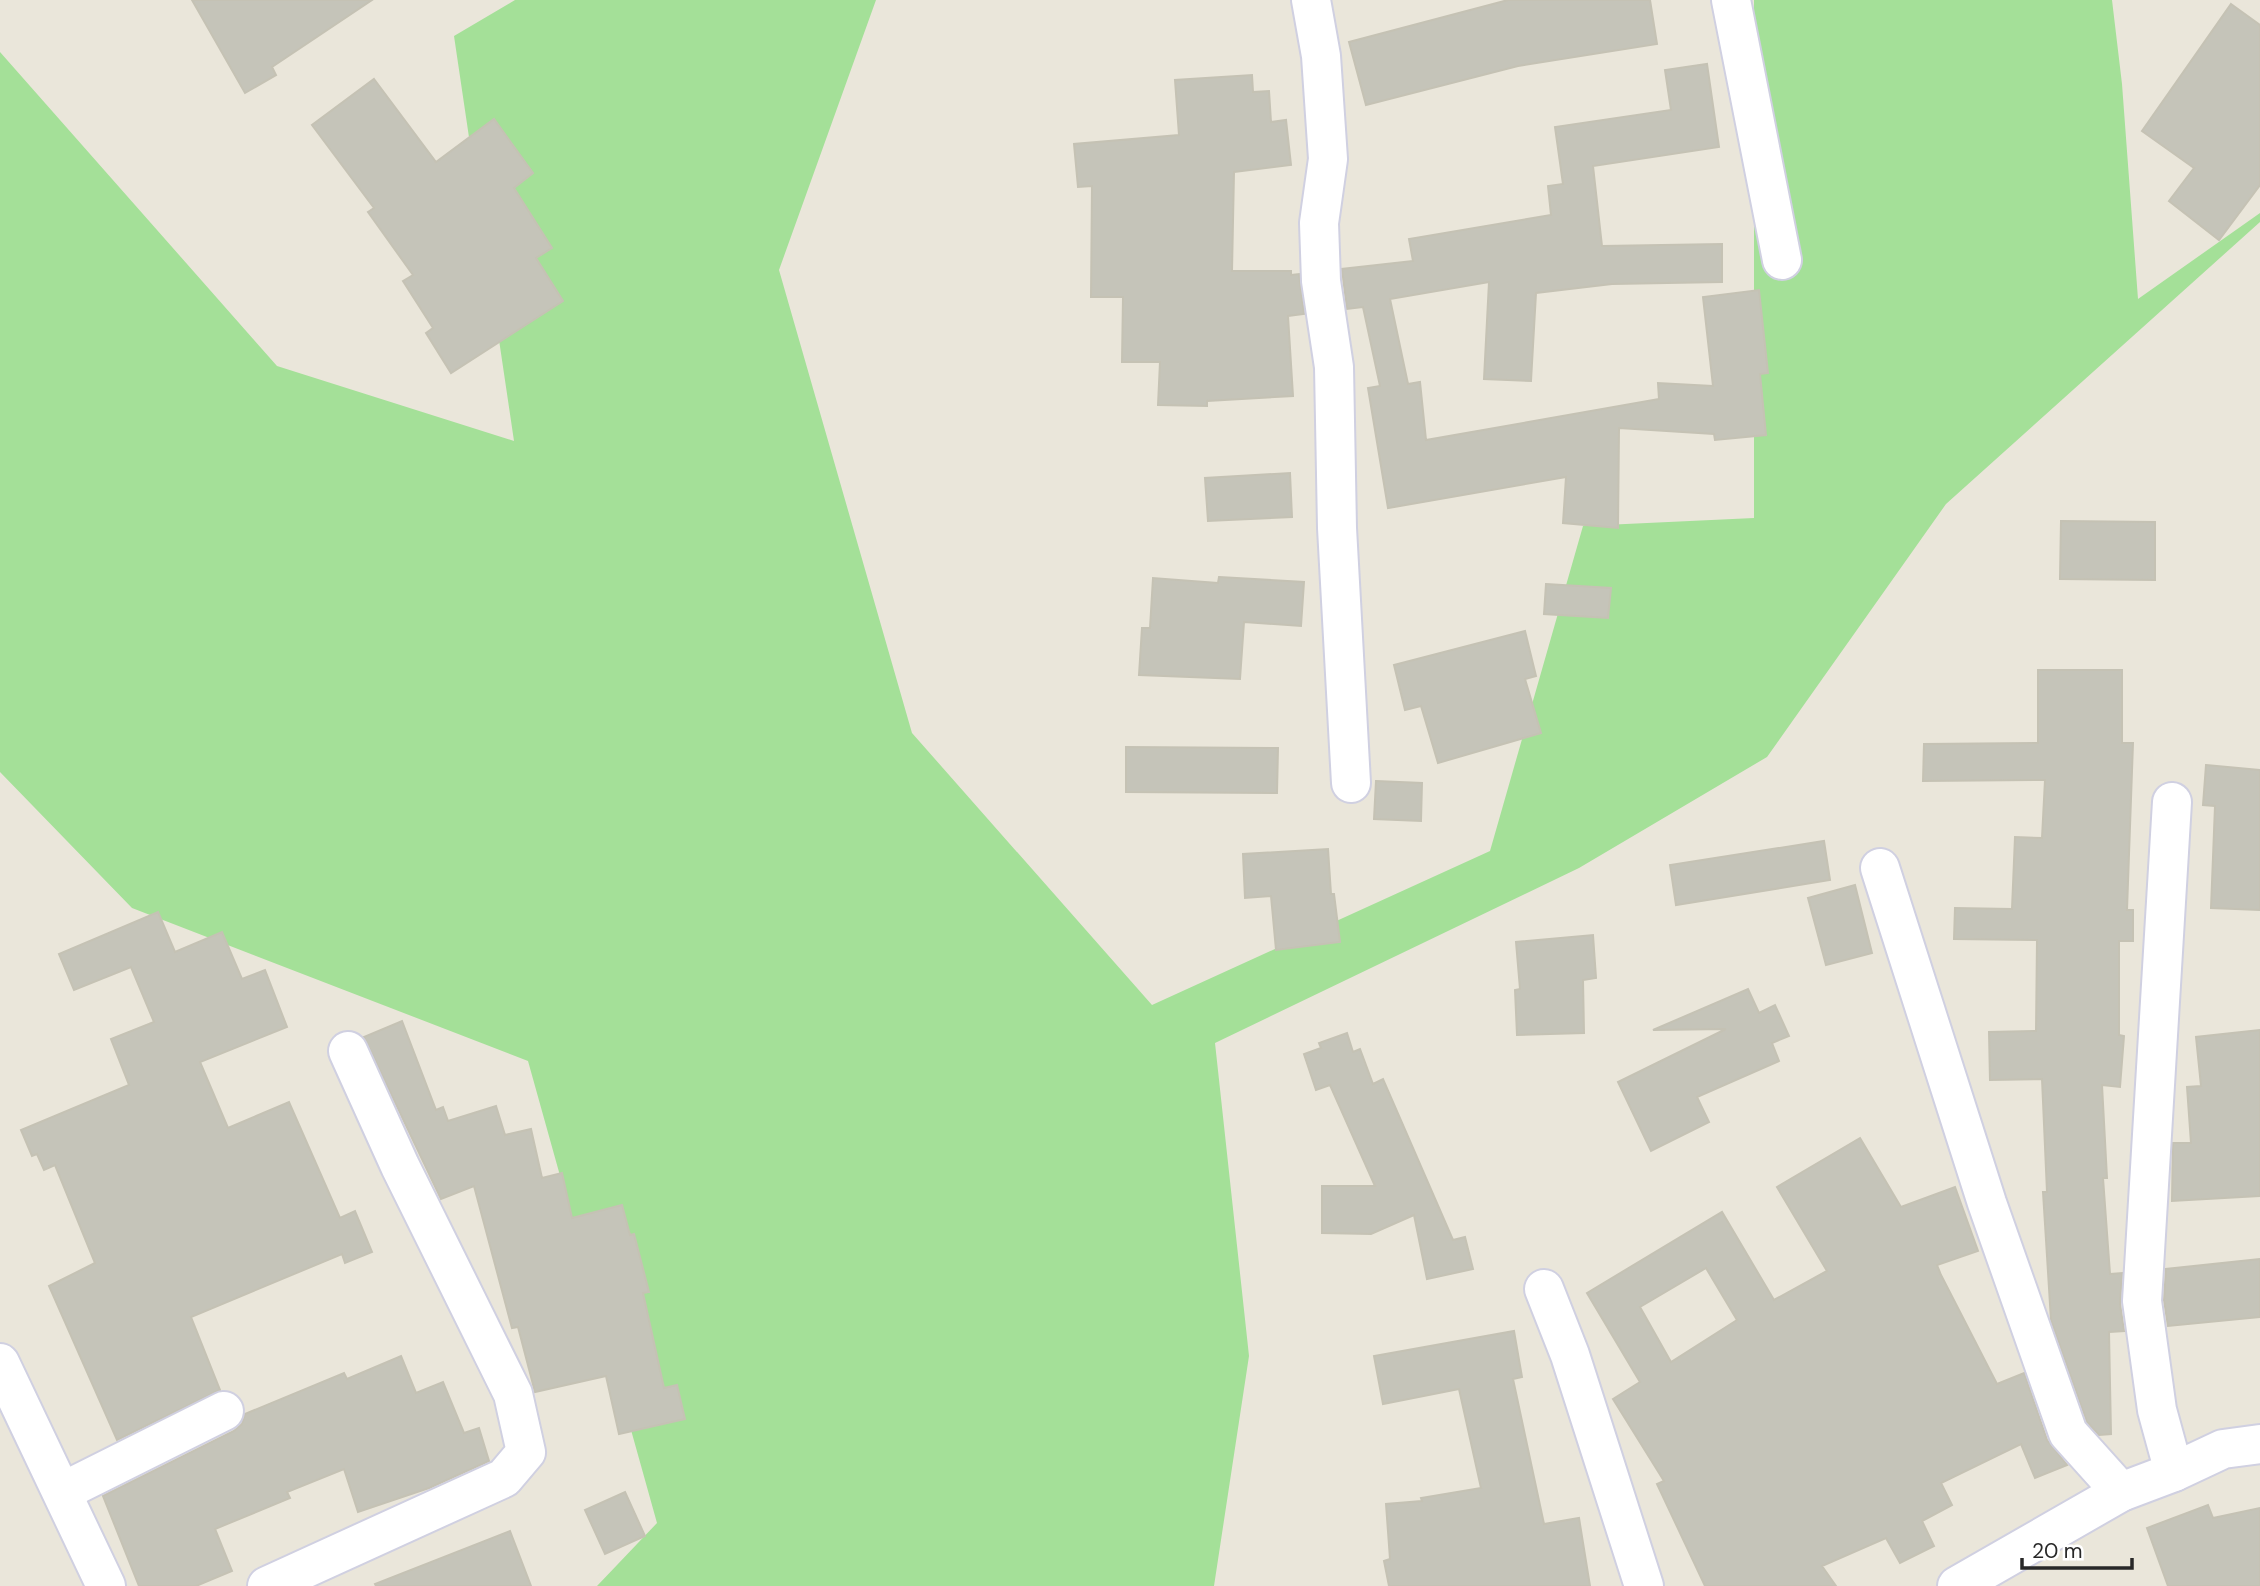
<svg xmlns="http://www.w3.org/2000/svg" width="2260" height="1586" viewBox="0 0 2260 1586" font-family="'DM Sans',sans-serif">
<rect width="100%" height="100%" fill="#eae6da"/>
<!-- green -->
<path fill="#a4e098" d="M 515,0 L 876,0 L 779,270 L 912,733 L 1152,1005 L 1490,851 L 1583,526 L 1754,518 L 1754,0 L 2112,0 L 2122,84 L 2138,299 L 2260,213 L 2260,222 L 1946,504 L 1767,757 L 1579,868 L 1215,1043 L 1249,1356 L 1214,1586 L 597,1586 L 657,1523 L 528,1061 L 132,908 L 0,772 L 0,52 L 277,366 L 514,441 L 454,36 Z"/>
<!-- building -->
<g fill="#c5c4b9" stroke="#c5c2b4" stroke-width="2" fill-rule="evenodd">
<path d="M 192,0 L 372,0 L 272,67 L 276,75 L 245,93 Z"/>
<path d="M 1508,0 L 1650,0 L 1657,44 L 1518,66 L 1366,105 L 1349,42 Z"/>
<path d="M 2231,4 L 2260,25 L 2260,185 L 2219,240 L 2169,201 L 2194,168 L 2142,131 Z"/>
<path d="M 1707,64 L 1719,147 L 1593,166 L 1602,246 L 1722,244 L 1722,282 L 1612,284 L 1536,293 L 1531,381 L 1484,379 L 1489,282 L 1390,299 L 1408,384 L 1420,382 L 1426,440 L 1659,399 L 1658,383 L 1713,386 L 1703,297 L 1759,290 L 1768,373 L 1760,374 L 1766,435 L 1715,440 L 1714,434 L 1619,428 L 1618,528 L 1563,523 L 1566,477 L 1388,508 L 1368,388 L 1380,386 L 1363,307 L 1347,309 L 1342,269 L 1413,261 L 1409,239 L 1551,215 L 1548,186 L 1563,184 L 1555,127 L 1671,110 L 1665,70 Z"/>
<path d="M 1252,75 L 1253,92 L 1269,91 L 1271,122 L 1286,120 L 1291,165 L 1234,172 L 1232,271 L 1291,271 L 1291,275 L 1299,274 L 1304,314 L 1288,316 L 1293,396 L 1207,401 L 1207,406 L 1158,405 L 1160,362 L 1122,362 L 1123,297 L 1091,297 L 1092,186 L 1078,187 L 1074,144 L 1179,135 L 1175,80 Z"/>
<path d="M 374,79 L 436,162 L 494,119 L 533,173 L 514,188 L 552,248 L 536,258 L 563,301 L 451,373 L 426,333 L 433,328 L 403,281 L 413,275 L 368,212 L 374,208 L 312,125 Z"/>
<path d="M 1290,473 L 1292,517 L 1208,521 L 1205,478 Z"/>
<path d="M 2061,521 L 2155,522 L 2155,580 L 2060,579 Z"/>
<path d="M 1219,577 L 1304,582 L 1301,626 L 1244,622 L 1240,679 L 1139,675 L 1142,628 L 1150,628 L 1153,578 L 1218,583 Z"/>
<path d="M 1546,584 L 1611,588 L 1608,618 L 1544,614 Z"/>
<path d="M 1525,631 L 1536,676 L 1525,679 L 1541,733 L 1438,763 L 1421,706 L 1405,710 L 1394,665 Z"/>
<path d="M 2038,670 L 2122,670 L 2122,743 L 2133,743 L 2127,910 L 2133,910 L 2133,941 L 2119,941 L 2119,1035 L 2124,1036 L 2120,1087 L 2102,1085 L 2107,1178 L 2103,1178 L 2110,1274 L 2122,1273 L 2120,1304 L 2124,1331 L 2109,1332 L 2111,1434 L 2099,1435 L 2087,1422 L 2051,1320 L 2043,1192 L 2047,1192 L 2042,1079 L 1990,1080 L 1989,1032 L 2036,1031 L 2037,940 L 1954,939 L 1955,908 L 2012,909 L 2015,837 L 2042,838 L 2045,780 L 1923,781 L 1924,744 L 2038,743 Z"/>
<path d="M 1126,747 L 1278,748 L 1277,793 L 1126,792 Z"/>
<path d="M 2206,765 L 2260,770 L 2260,910 L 2211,908 L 2215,806 L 2203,805 Z"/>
<path d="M 1376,781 L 1422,783 L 1421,821 L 1374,819 Z"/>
<path d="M 1824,841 L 1830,880 L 1676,905 L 1670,865 Z"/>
<path d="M 1328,849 L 1331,894 L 1334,894 L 1340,942 L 1276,950 L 1271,896 L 1245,898 L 1243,854 Z"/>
<path d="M 1855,885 L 1872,953 L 1826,965 L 1808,898 Z"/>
<path d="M 158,912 L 175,952 L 222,932 L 242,979 L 265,970 L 287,1027 L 200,1062 L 228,1128 L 289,1102 L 340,1218 L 355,1211 L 372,1252 L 345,1263 L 342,1254 L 191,1317 L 220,1390 L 117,1440 L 49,1286 L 95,1263 L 55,1165 L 44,1170 L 37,1154 L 32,1156 L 21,1130 L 129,1085 L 111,1039 L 154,1022 L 131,967 L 74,990 L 59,954 Z"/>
<path d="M 1593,935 L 1596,978 L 1583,980 L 1584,1033 L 1517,1035 L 1515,990 L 1520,989 L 1516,942 Z"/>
<path d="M 1748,989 L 1759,1013 L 1775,1005 L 1789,1036 L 1772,1043 L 1779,1061 L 1697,1097 L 1709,1122 L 1651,1151 L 1618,1082 L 1726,1029 L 1653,1030 Z"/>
<path d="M 402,1021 L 436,1110 L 443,1107 L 448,1121 L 496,1106 L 505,1135 L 531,1129 L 542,1178 L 562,1173 L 572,1218 L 622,1205 L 630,1235 L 634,1234 L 649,1292 L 643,1293 L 664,1388 L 677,1385 L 685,1419 L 619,1434 L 606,1376 L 535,1392 L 518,1327 L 512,1328 L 474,1186 L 441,1199 L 364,1037 Z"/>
<path d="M 2260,1030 L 2260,1196 L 2172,1201 L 2173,1143 L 2191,1143 L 2187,1087 L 2201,1086 L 2196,1037 Z"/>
<path d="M 1347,1033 L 1353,1052 L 1360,1049 L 1373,1084 L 1383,1079 L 1453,1240 L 1465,1237 L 1473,1269 L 1427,1279 L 1414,1215 L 1371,1234 L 1322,1233 L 1322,1186 L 1375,1186 L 1330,1085 L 1316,1090 L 1304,1054 L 1321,1048 L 1319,1043 Z"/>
<path d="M 1860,1138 L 1901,1207 L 1955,1187 L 1978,1251 L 1937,1265 L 1941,1275 L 1997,1384 L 2024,1373 L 2047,1440 L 2067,1465 L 2035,1478 L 2021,1444 L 1941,1483 L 1952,1505 L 1922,1521 L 1934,1546 L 1900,1563 L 1886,1538 L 1822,1566 L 1836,1586 L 1705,1586 L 1657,1484 L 1664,1481 L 1613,1399 L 1640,1382 L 1587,1293 L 1722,1212 L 1774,1300 L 1827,1271 L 1777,1187 ZM 1706,1268 L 1737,1320 L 1671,1362 L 1640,1307 Z"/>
<path d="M 2260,1259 L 2260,1317 L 2168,1326 L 2164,1300 L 2166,1269 Z"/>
<path d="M 1514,1331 L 1522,1377 L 1513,1379 L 1544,1524 L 1579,1518 L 1590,1586 L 1389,1586 L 1384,1561 L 1390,1559 L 1386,1504 L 1422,1501 L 1421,1498 L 1481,1488 L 1459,1389 L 1383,1404 L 1374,1356 Z"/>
<path d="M 401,1356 L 416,1393 L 443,1382 L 464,1433 L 479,1428 L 489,1461 L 429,1488 L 358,1512 L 344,1469 L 287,1492 L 290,1498 L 215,1529 L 232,1571 L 196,1586 L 139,1586 L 103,1496 L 234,1431 L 242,1424 L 245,1414 L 344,1373 L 347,1379 Z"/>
<path d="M 625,1492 L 645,1536 L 605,1554 L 585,1510 Z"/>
<path d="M 2208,1505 L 2213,1518 L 2260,1508 L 2260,1586 L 2168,1586 L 2147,1528 Z"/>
<path d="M 510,1531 L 531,1586 L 376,1586 L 375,1584 Z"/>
</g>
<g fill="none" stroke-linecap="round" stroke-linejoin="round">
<defs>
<g id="minor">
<path d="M 1311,0 L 1321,56 L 1328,159 L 1319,223 L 1321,281 L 1334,367 L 1337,528 L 1351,783"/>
<path d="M 1731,0 L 1782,260"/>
<path d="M 2172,802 L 2142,1301 L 2157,1410 L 2174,1472"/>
<path d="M 1880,868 L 1987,1203 L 2068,1433 L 2121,1492"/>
<path d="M 1544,1289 L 1570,1355 L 1644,1586"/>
<path d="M 0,1363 L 106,1586"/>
<path d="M 62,1492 L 224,1411"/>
<path d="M 267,1586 L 504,1478 L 526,1452 L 513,1394 L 400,1166 L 348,1051"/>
<path d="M 1957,1586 L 2121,1492 L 2174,1472 L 2223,1449 L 2260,1444"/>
</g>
</defs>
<!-- minor casing -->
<use href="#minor" stroke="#d0d0e1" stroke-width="42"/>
<!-- minor -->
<use href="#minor" stroke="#fff" stroke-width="38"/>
</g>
<!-- scale -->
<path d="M2022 1558v10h110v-10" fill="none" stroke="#282828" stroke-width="3.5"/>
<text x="2032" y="1558" font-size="21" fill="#282828" stroke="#ffffff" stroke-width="5" paint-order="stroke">20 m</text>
</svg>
